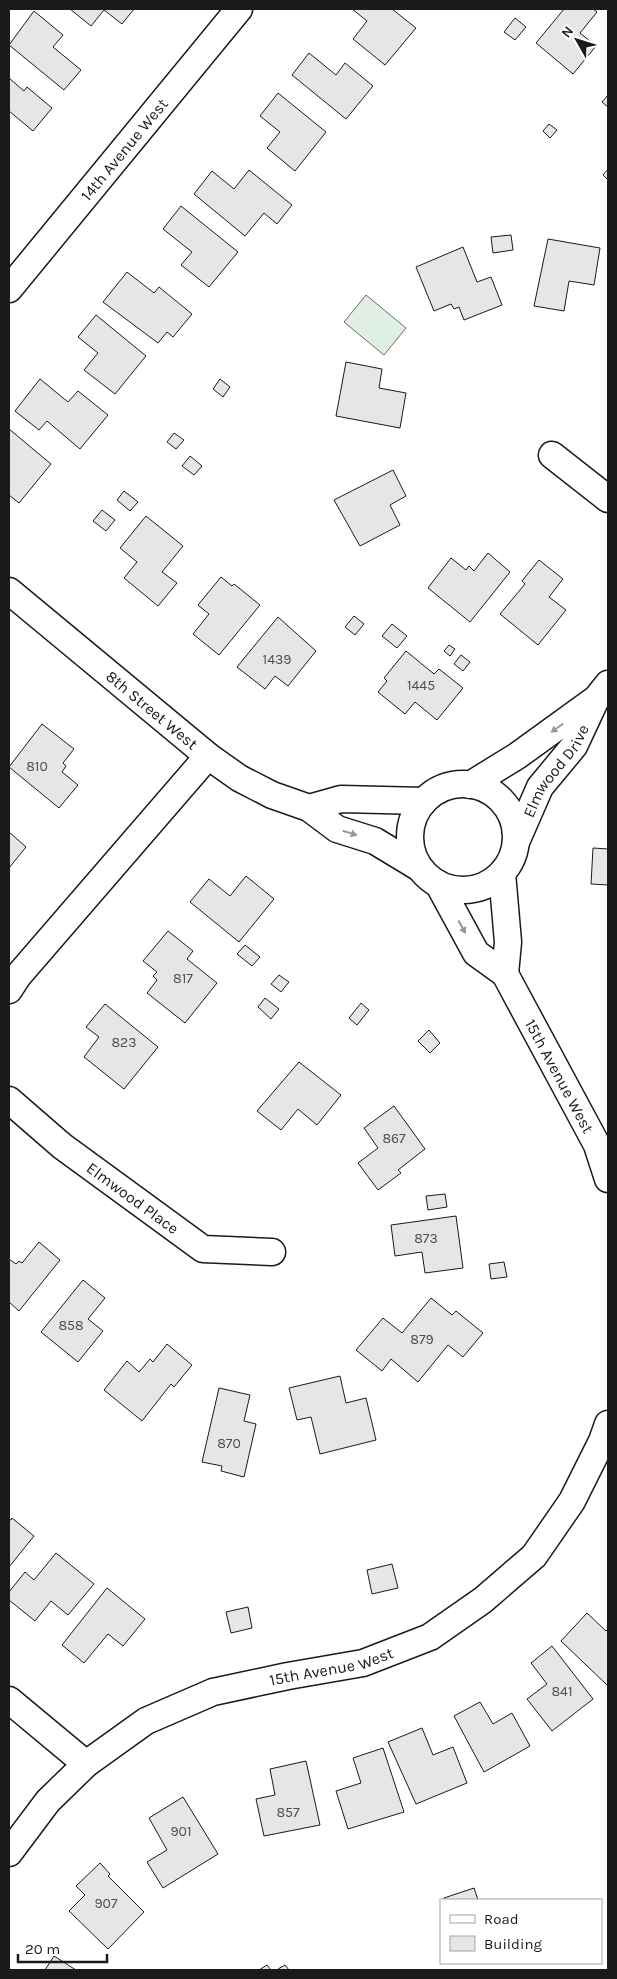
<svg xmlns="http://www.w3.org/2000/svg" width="617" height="1979" viewBox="0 0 617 1979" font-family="Karla,sans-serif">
<rect width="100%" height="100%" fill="#fff"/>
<!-- green -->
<path fill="#e0efe3" stroke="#6a6a6a" d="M 366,295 L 406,328 L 384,355 L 344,322 Z"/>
<!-- building -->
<g fill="#e6e6e6" stroke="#1a1a1a">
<path d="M 70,9 L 134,9 L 122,24 L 104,10 L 91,26 Z"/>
<path d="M 352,9 L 392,9 L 416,28 L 385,65 L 353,39 L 367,21 Z"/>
<path d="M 564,9 L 593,9 L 597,12 L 580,33 L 596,46 L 573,74 L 536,43 Z"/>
<path d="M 34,11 L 63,35 L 53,47 L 81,70 L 64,90 L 9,45 Z"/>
<path d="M 515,18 L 526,27 L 515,40 L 504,32 Z"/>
<path d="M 309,53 L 336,75 L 345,63 L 373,86 L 346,119 L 292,75 Z"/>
<path d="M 9,78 L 24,91 L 27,87 L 52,108 L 33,131 L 9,111 Z"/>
<path d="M 278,93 L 326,132 L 295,171 L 267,148 L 280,132 L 260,116 Z"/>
<path d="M 608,95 L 608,107 L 602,102 Z"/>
<path d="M 549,124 L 557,130 L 550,138 L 543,131 Z"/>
<path d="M 608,169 L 608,180 L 603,175 Z"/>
<path d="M 249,170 L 292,205 L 277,224 L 264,213 L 245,236 L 194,194 L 212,171 L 234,189 Z"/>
<path d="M 181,206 L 238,252 L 209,287 L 181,265 L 192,252 L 163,229 Z"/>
<path d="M 511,235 L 513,250 L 493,253 L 491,237 Z"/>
<path d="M 548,239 L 600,248 L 594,285 L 569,281 L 564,311 L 534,306 Z"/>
<path d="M 463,247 L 477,282 L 491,277 L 502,305 L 464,320 L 459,307 L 454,309 L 451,304 L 434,311 L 416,267 Z"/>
<path d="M 127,272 L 154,293 L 159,287 L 192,314 L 173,337 L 167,332 L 158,343 L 103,302 Z"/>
<path d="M 96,315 L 146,356 L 115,394 L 84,370 L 98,353 L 78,337 Z"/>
<path d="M 346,362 L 382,369 L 379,388 L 406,393 L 400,428 L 336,416 Z"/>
<path d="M 40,379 L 68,402 L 78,391 L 108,415 L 80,449 L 47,421 L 39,430 L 15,411 Z"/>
<path d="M 220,379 L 230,387 L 223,397 L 213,389 Z"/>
<path d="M 9,429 L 51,464 L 19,503 L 9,495 Z"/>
<path d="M 174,433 L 184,440 L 176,449 L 167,442 Z"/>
<path d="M 190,456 L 202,466 L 194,475 L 182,466 Z"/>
<path d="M 393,470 L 406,496 L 390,505 L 400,525 L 360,546 L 334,500 Z"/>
<path d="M 124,491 L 138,502 L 130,511 L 117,500 Z"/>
<path d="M 102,510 L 115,520 L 106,531 L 93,521 Z"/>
<path d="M 146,516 L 183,546 L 162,572 L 177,583 L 158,606 L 124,578 L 137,562 L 120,548 Z"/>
<path d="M 488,553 L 510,572 L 470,622 L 428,588 L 451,558 L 466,570 L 469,566 L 474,571 Z"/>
<path d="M 539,560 L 563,579 L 549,597 L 566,610 L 538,645 L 500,614 L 525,584 L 522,581 Z"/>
<path d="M 221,577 L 232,586 L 234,584 L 260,605 L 219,655 L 193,634 L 209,614 L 198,605 Z"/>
<path d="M 354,616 L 364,624 L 355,635 L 345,627 Z"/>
<path d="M 278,617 L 316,651 L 288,686 L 275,676 L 265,689 L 237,667 Z"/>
<path d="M 392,624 L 407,636 L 397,648 L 382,636 Z"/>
<path d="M 449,645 L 455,649 L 450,656 L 444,651 Z"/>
<path d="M 406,651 L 434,674 L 439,669 L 463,688 L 437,720 L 415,702 L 405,714 L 378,692 L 387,681 L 384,678 Z"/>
<path d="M 461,655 L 470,662 L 463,671 L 454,664 Z"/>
<path d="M 42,724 L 74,749 L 63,763 L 66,766 L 62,772 L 78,785 L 59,808 L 9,767 Z"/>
<path d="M 9,832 L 26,847 L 9,868 Z"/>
<path d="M 593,848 L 608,849 L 608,885 L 591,884 Z"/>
<path d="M 246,876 L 274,899 L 239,942 L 190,902 L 209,879 L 230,896 Z"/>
<path d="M 168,931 L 193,951 L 187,959 L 217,983 L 185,1023 L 147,993 L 157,980 L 153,976 L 157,972 L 143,961 Z"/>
<path d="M 245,945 L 260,957 L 252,966 L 237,954 Z"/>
<path d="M 279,975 L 289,982 L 281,992 L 271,984 Z"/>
<path d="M 265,998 L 279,1009 L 271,1019 L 258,1007 Z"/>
<path d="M 361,1003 L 369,1010 L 357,1025 L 349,1018 Z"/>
<path d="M 105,1004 L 158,1047 L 124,1089 L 84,1057 L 99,1037 L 86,1027 Z"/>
<path d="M 429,1030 L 440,1043 L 430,1053 L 418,1041 Z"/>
<path d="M 299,1062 L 341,1095 L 317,1125 L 298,1109 L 281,1130 L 257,1111 Z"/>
<path d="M 394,1106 L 425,1149 L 398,1170 L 401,1173 L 378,1190 L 358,1163 L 378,1148 L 364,1128 Z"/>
<path d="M 445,1194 L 447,1207 L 428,1210 L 426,1196 Z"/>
<path d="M 456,1216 L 463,1268 L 425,1273 L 422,1252 L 395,1256 L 391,1225 Z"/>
<path d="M 39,1242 L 60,1260 L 19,1311 L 9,1302 L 9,1259 L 16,1264 L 19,1261 L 22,1263 Z"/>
<path d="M 504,1262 L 507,1277 L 491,1279 L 489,1264 Z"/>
<path d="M 83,1280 L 105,1298 L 88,1319 L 103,1331 L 78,1362 L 41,1332 Z"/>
<path d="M 431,1298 L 452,1315 L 456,1311 L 483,1333 L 463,1357 L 448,1345 L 418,1382 L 391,1359 L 382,1371 L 356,1350 L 383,1318 L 402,1333 Z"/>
<path d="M 167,1344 L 192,1365 L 174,1387 L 171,1384 L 142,1421 L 104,1390 L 127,1361 L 139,1372 L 150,1359 L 153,1362 Z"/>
<path d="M 340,1376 L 346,1403 L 366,1398 L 376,1440 L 320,1454 L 311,1417 L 297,1420 L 289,1388 Z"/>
<path d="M 219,1388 L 250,1395 L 244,1421 L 256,1424 L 244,1477 L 221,1471 L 222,1466 L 202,1462 Z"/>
<path d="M 12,1518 L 34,1536 L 9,1567 L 9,1519 L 11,1520 Z"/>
<path d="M 56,1553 L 94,1584 L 68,1615 L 51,1601 L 35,1621 L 9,1600 L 9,1592 L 25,1572 L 34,1580 Z"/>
<path d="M 392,1564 L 398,1588 L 372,1594 L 367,1570 Z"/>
<path d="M 107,1588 L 145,1619 L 123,1646 L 108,1634 L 84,1663 L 62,1645 Z"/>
<path d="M 248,1607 L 252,1628 L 231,1633 L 226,1612 Z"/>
<path d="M 587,1613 L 606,1631 L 608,1629 L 608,1686 L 561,1641 Z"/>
<path d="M 552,1646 L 593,1699 L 552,1731 L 527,1699 L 547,1684 L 531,1663 Z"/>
<path d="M 480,1702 L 493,1724 L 512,1713 L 530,1746 L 484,1772 L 454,1716 Z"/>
<path d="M 422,1728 L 433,1755 L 453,1747 L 467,1783 L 416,1804 L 388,1742 Z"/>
<path d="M 383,1748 L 404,1812 L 348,1829 L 336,1791 L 361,1783 L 353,1758 Z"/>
<path d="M 306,1761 L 320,1825 L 264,1836 L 256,1799 L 275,1795 L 270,1769 Z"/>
<path d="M 183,1797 L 218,1854 L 163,1888 L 147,1862 L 167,1850 L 149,1818 Z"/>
<path d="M 100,1863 L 110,1874 L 108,1876 L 144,1912 L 108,1949 L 69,1911 L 85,1895 L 76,1886 Z"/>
<path d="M 474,1888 L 478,1900 L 445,1900 L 444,1898 Z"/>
<path d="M 54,1956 L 76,1970 L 45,1970 Z"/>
<path d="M 267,1965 L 271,1970 L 259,1970 Z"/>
<path d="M 285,1965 L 289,1970 L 279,1970 L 278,1969 Z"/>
</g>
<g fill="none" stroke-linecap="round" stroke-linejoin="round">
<defs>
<g id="street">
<path id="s1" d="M 9,289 L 239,9"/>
<path d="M 552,455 L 608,499"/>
<path id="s2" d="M 9,591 L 208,756 L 239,778 L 272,795 L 309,808 L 337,829 L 375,841 L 418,867"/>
<circle cx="463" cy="837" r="53"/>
<path d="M 470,785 L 517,756 L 593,701"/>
<path d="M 309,808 L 341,799 L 424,801"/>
<path id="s3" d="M 516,842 L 540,787 L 574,746 L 596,699 L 608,684"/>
<path d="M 502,873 L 508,942 L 505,974"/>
<path id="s4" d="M 439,885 L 476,953 L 505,974 L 597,1145 L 608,1179"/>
<path d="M 9,990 L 18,976 L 208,756"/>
<path id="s5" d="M 9,1100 L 62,1146 L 203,1249 L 272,1252"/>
<path d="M 9,1700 L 86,1764"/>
<path id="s6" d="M 9,1853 L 48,1801 L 86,1764 L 146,1721 L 213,1692 L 288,1676 L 363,1663 L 430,1637 L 483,1600 L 534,1556 L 572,1501 L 602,1441 L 608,1424"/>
</g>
</defs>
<!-- street casing -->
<use href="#street" stroke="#1a1a1a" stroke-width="29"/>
<!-- street -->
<use href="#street" stroke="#fff" stroke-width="26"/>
</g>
<!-- one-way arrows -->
<defs><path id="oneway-solid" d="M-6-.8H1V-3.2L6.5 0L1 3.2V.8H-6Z" transform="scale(1.25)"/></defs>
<g fill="#989898">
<use href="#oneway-solid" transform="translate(557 728) rotate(144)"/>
<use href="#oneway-solid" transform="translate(350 833) rotate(17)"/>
<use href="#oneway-solid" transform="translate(462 927) rotate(61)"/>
</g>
<g text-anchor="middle" stroke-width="4" stroke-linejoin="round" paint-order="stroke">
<!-- number labels -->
<g font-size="14" fill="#4d4d4d">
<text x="277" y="664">1439</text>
<text x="421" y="690">1445</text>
<text x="37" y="771">810</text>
<text x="183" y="983">817</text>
<text x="124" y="1047">823</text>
<text x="394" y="1143">867</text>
<text x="426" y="1243">873</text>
<text x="71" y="1330">858</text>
<text x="422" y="1344">879</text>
<text x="229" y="1448">870</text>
<text x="562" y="1696">841</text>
<text x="288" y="1817">857</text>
<text x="181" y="1836">901</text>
<text x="106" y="1908">907</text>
</g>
<!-- street labels -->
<g font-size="16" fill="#1a1a1a" stroke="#fff">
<text dy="6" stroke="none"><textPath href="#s1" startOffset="181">14th Avenue West</textPath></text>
<text dy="6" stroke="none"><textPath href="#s2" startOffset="186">8th Street West</textPath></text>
<text dy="6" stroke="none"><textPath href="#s3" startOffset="82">Elmwood Drive</textPath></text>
<text dy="6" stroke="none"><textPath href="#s4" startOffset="229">15th Avenue West</textPath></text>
<text dy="6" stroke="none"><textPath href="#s5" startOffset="158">Elmwood Place</textPath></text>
<text dy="6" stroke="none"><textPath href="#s6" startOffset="386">15th Avenue West</textPath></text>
</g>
</g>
<!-- border -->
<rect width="617" height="1979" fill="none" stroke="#1a1a1a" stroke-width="20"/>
<!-- legend -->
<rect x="440" y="1899" width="162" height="65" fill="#ffffff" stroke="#a3a3a3"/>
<rect x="450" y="1915" width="25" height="8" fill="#ffffff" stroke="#a3a3a3"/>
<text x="484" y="1924" font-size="15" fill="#1a1a1a">Road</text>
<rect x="450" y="1936" width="25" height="15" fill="#e6e6e6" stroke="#a3a3a3"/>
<text x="484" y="1949" font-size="15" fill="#1a1a1a">Building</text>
<!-- north arrow -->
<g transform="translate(577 40) rotate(309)" stroke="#ffffff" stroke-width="4" paint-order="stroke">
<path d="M0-4L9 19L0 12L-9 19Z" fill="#1a1a1a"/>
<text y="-8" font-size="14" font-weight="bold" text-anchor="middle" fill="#1a1a1a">N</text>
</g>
<!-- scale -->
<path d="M18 1954v8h89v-8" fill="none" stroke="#1a1a1a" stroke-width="2.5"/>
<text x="25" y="1954" font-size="15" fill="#1a1a1a" stroke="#ffffff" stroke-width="4" paint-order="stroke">20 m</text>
</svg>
